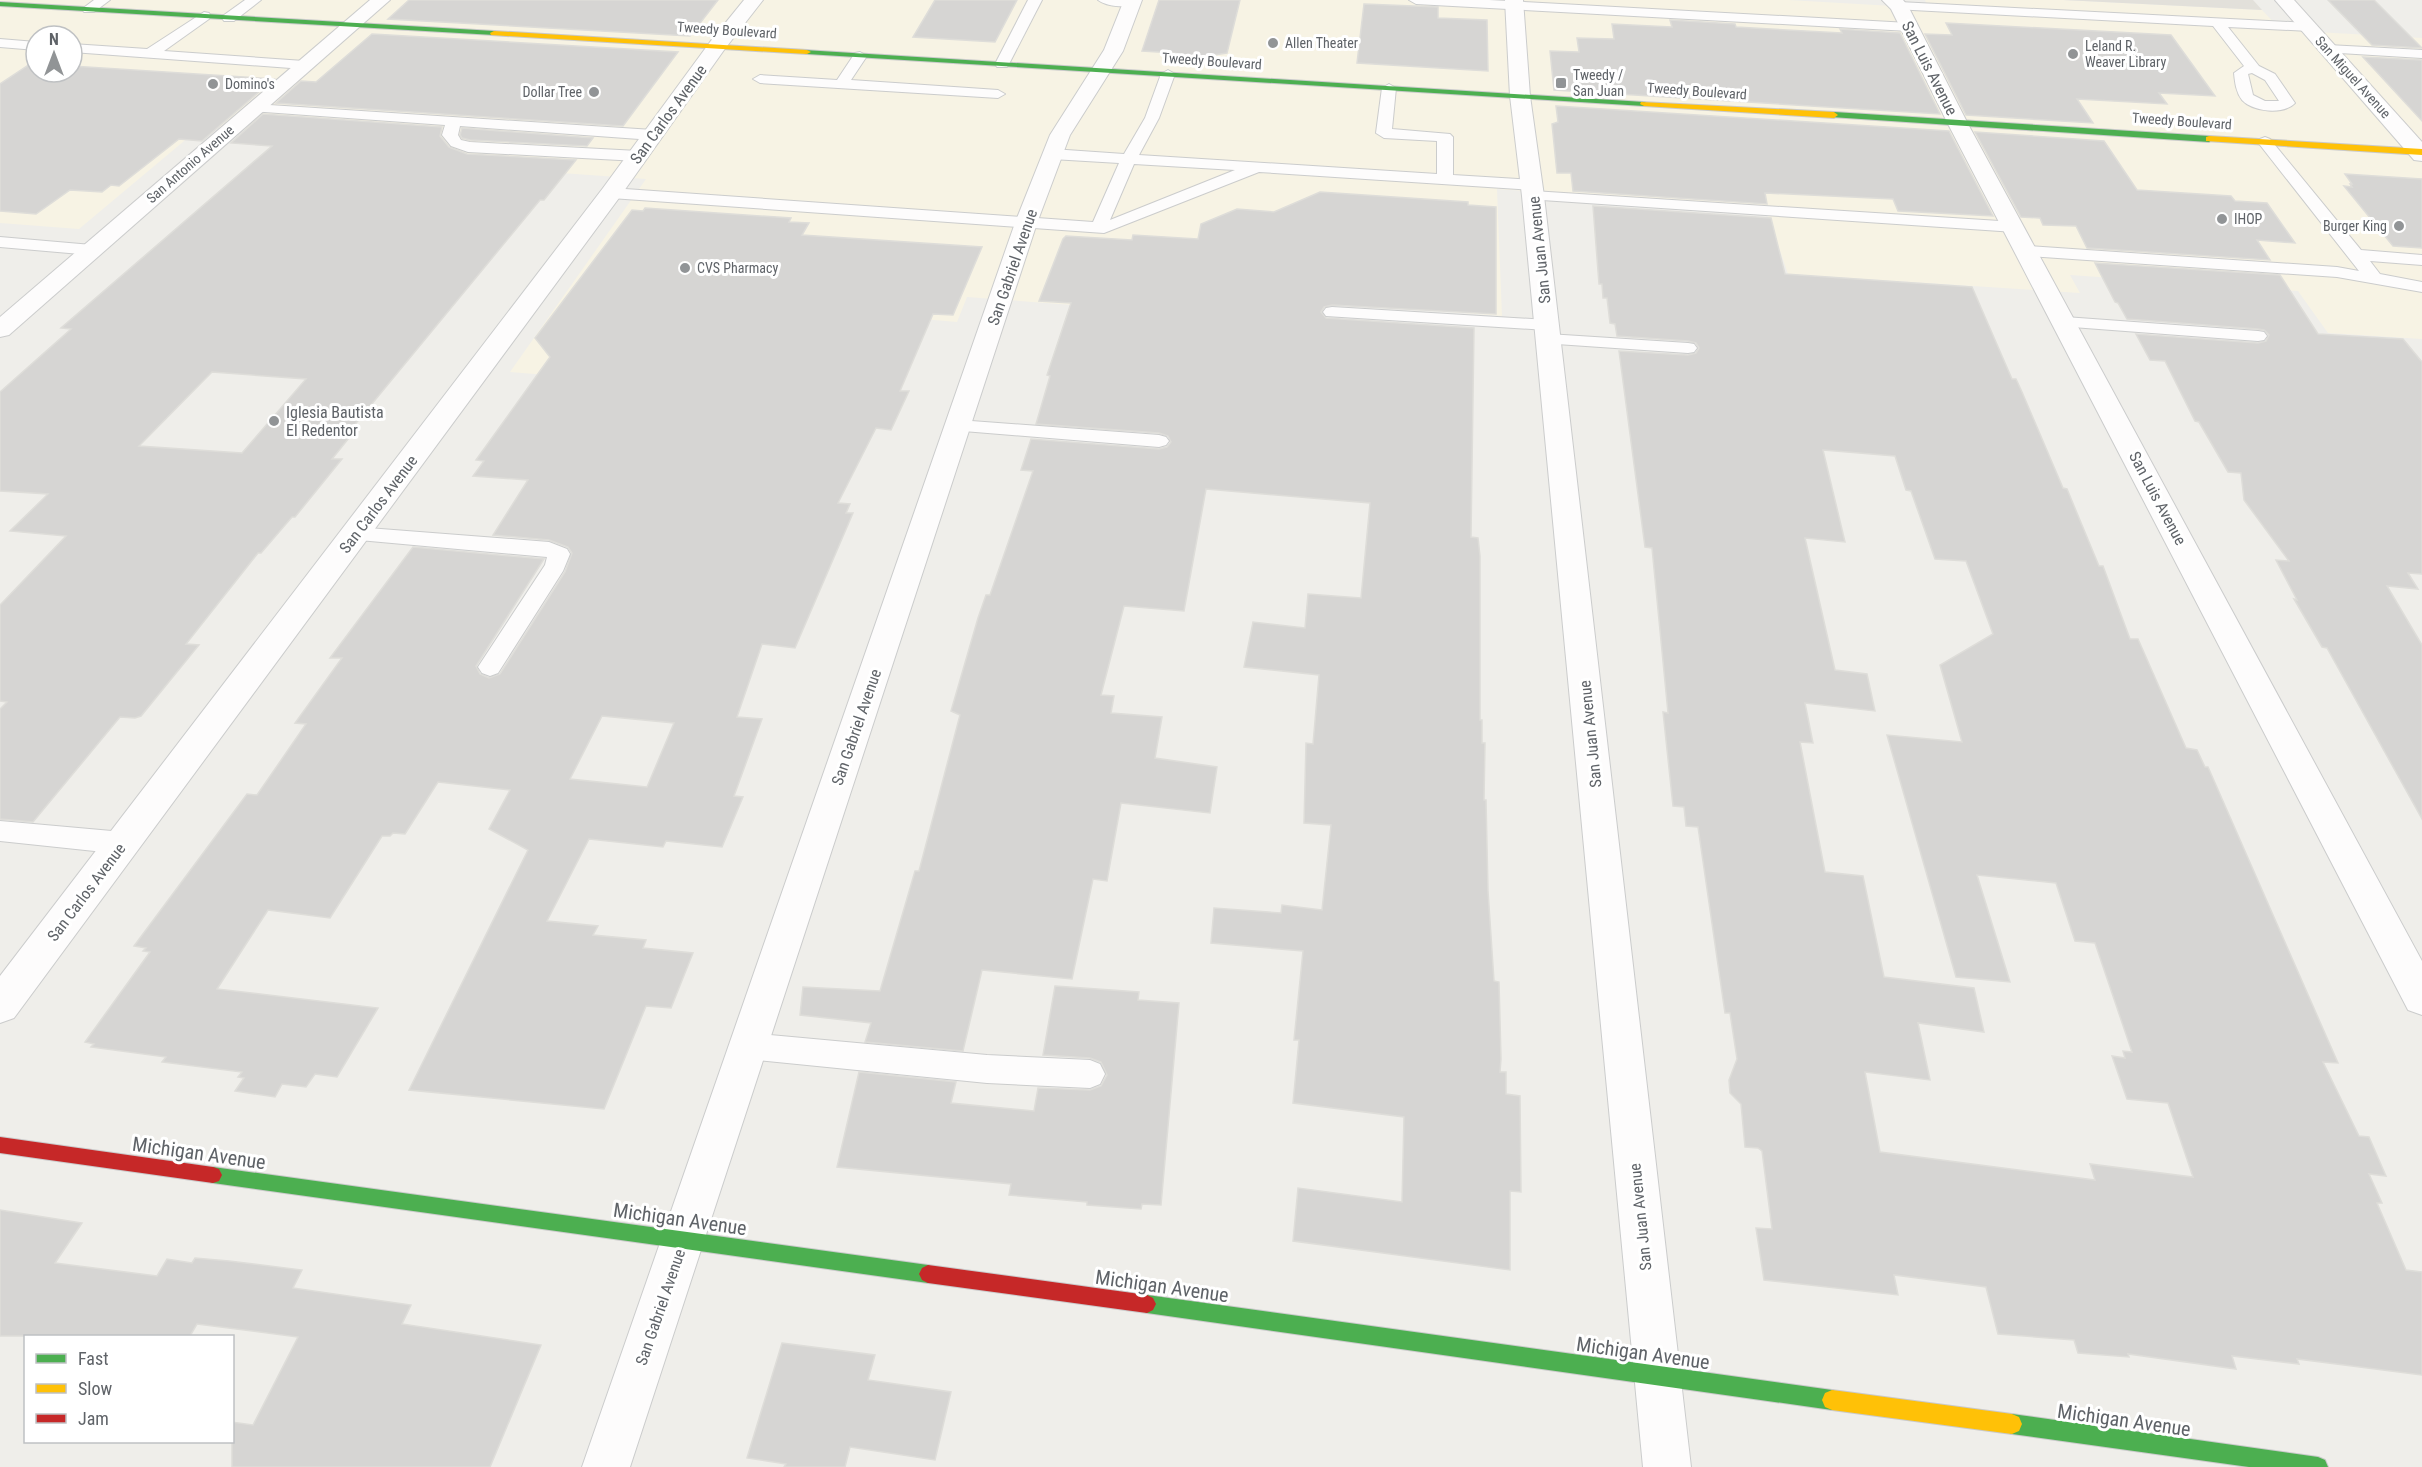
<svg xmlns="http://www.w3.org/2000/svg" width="2422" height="1467" viewBox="0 0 2422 1467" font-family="'Roboto Condensed',sans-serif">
<rect width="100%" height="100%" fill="#efeeea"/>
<!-- commercial -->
<path fill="#f7f3e4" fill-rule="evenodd" d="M 0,0 L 1788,0 L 1928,8 L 1925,0 L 2063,0 L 2262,10 L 2281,30 L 2422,38 L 2422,339 L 2328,333 L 2298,291 L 2070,275 L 2080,293 L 1788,274 L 1765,207 L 1497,189 L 1502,316 L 1275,298 L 1272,320 L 967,297 L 957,322 L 762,305 L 716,389 L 510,372 L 646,179 L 408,162 L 426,144 L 202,126 L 79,229 L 0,223 ZM 36,36 L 72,36 L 72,72 L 36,72 Z"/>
<!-- education -->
<path fill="#e2e0da" d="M 2063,0 L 2253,0 L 2262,10 Z"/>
<!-- building -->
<g fill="#d6d5d3" stroke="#deddd9" stroke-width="1.5" fill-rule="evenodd">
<path d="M 409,0 L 718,0 L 690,36 L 388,19 Z"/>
<path d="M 935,0 L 1017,0 L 995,42 L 913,37 Z"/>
<path d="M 1159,0 L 1240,0 L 1227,53 L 1193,58 L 1175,53 L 1142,51 Z"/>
<path d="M 2328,0 L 2374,0 L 2422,48 L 2372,45 Z"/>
<path d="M 1364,4 L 1438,7 L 1438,18 L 1487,20 L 1488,71 L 1357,63 Z"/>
<path d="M 1670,20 L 1735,24 L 1736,27 L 1842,33 L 1840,29 L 1900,33 L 1940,114 L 1554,90 L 1550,51 L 1579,52 L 1577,38 L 1614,39 L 1612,24 L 1672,27 Z"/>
<path d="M 1946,23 L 2171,35 L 2215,96 L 2159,93 L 2167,104 L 2077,99 L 2093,123 L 1966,115 L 1925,34 L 1952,35 Z"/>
<path d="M 372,34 L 678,52 L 623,126 L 276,103 L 301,81 L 316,82 Z"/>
<path d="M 2363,57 L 2422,60 L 2422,121 Z"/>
<path d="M 30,64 L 36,64 L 36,72 L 72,72 L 72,66 L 274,79 L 202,141 L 179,139 L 119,186 L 111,185 L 102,192 L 70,190 L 36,214 L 0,211 L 0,84 Z"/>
<path d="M 1556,106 L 1949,131 L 1993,216 L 1898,211 L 1893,199 L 1765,193 L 1767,204 L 1573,191 L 1571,173 L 1557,173 L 1552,124 L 1558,122 Z"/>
<path d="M 263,114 L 442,127 L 440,136 L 449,147 L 467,154 L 576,160 L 544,200 L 540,200 L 352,428 L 357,428 L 332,459 L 342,459 L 295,517 L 292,517 L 261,553 L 258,553 L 186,644 L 199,645 L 141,716 L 135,718 L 120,717 L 33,822 L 0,819 L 0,709 L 7,702 L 0,701 L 0,605 L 66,536 L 10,531 L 48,494 L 0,491 L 0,392 L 71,329 L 61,328 L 272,146 L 231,143 ZM 212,372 L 306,379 L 242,453 L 139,446 Z"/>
<path d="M 462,128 L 593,138 L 587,146 L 470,140 L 462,138 L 460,135 Z"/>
<path d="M 1975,132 L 2104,141 L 2137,190 L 2231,196 L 2235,201 L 2267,203 L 2295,243 L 2257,240 L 2270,260 L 2087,248 L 2076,226 L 2043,225 L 2040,218 L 2021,217 Z"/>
<path d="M 2345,174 L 2422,179 L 2422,248 L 2393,246 L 2344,186 L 2352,187 L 2350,184 L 2352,184 Z"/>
<path d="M 1320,192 L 1468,202 L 1468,205 L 1496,207 L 1496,314 L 1332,305 L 1324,307 L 1321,312 L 1326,318 L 1474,328 L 1471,537 L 1478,538 L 1480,556 L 1480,720 L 1482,720 L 1482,743 L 1485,743 L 1484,800 L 1486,800 L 1488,891 L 1494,981 L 1499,982 L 1501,1059 L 1500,1072 L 1506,1072 L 1506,1094 L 1520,1096 L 1521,1192 L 1510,1191 L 1510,1270 L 1293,1241 L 1298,1188 L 1402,1202 L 1404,1117 L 1293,1103 L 1299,1040 L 1294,1040 L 1303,951 L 1211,943 L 1214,908 L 1281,913 L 1282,905 L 1322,910 L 1331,825 L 1304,823 L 1306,743 L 1313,744 L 1319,675 L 1244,667 L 1253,622 L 1305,628 L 1308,594 L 1361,598 L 1370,503 L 1206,489 L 1184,611 L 1124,606 L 1101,695 L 1114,696 L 1111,713 L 1162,717 L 1155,758 L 1217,767 L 1210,813 L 1121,803 L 1107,881 L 1093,879 L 1072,979 L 982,970 L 963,1051 L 865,1042 L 871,1023 L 800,1015 L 803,987 L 880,991 L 915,871 L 919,871 L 960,715 L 951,711 L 978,618 L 986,595 L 990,595 L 1033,471 L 1021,470 L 1031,439 L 1159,449 L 1167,447 L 1171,442 L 1168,436 L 1159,433 L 1036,424 L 1050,376 L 1047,375 L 1071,303 L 1039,301 L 1063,239 L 1066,236 L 1132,240 L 1133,235 L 1198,239 L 1201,224 L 1237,209 L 1274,212 Z"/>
<path d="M 1593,206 L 1771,218 L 1785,274 L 1972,287 L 2012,379 L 2016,379 L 2022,392 L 2063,488 L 2067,489 L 2099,566 L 2103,566 L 2130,639 L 2138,639 L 2186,748 L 2197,750 L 2205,767 L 2208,767 L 2338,1063 L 2323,1062 L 2359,1136 L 2369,1137 L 2386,1176 L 2369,1174 L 2382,1203 L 2377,1203 L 2406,1270 L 2422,1272 L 2422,1375 L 2297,1359 L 2299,1364 L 2232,1356 L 2236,1369 L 2128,1354 L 2129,1357 L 2078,1353 L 2074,1340 L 1998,1334 L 1986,1287 L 1894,1275 L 1898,1295 L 1764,1280 L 1756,1228 L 1772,1229 L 1762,1151 L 1758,1148 L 1745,1147 L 1741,1104 L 1730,1093 L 1729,1080 L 1737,1059 L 1730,1013 L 1725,1013 L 1698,827 L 1686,826 L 1684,807 L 1673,806 L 1663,712 L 1668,713 L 1652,548 L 1645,547 L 1619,351 L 1688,355 L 1696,353 L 1699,348 L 1696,343 L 1688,341 L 1617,336 L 1615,324 L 1610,323 L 1607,298 L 1603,298 L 1602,284 L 1599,284 ZM 1823,450 L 1895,456 L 1906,490 L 1911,491 L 1935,559 L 1966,561 L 1993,634 L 1940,665 L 1962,742 L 1887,735 L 1956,977 L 2010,982 L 1977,875 L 2056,883 L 2075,941 L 2095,943 L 2132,1052 L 2123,1051 L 2125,1058 L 2112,1056 L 2127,1099 L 2168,1103 L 2193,1177 L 2090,1164 L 2095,1180 L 1880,1152 L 1865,1072 L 1930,1080 L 1918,1023 L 1984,1032 L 1974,988 L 1884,977 L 1863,876 L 1825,872 L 1800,742 L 1813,743 L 1805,703 L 1875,711 L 1867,674 L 1835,670 L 1805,538 L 1845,542 Z"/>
<path d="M 645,208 L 791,218 L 789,222 L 809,223 L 802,235 L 982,247 L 953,315 L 933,314 L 900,391 L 909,391 L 891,430 L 876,428 L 838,503 L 850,504 L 846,513 L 853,513 L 795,648 L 762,644 L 737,717 L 762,719 L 734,796 L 743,797 L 722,847 L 666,841 L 663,847 L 589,839 L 547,921 L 598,926 L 593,935 L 646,940 L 643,948 L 693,953 L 671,1008 L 646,1006 L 604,1109 L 409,1090 L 528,850 L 489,829 L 510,790 L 438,782 L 405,834 L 393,833 L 390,836 L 382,836 L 330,918 L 268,910 L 217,989 L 378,1008 L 337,1077 L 315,1074 L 306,1087 L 282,1084 L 275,1097 L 235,1091 L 244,1078 L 238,1077 L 242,1072 L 162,1062 L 166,1057 L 91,1047 L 94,1044 L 85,1042 L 150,952 L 143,951 L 146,948 L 134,946 L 247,794 L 257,795 L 306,724 L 295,723 L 342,658 L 330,658 L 413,547 L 544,559 L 476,666 L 480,674 L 489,678 L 500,674 L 565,572 L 572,553 L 568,547 L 549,540 L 493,535 L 528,480 L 473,476 L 484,461 L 476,460 L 550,357 L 535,338 L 632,210 L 643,211 ZM 602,716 L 674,723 L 647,787 L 570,779 Z"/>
<path d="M 2095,263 L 2280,275 L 2318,334 L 2403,339 L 2422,362 L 2422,574 L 2408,573 L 2418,589 L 2387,586 L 2422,645 L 2422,819 L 2327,648 L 2322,647 L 2294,599 L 2297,600 L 2276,560 L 2289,561 L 2244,500 L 2241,473 L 2228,472 L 2199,422 L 2195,421 L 2165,361 L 2150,360 L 2136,334 L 2258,343 L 2266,341 L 2269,335 L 2264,330 L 2258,329 L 2127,319 L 2118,303 L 2115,302 Z"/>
<path d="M 1055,986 L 1139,992 L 1138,1000 L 1179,1003 L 1161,1205 L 1142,1204 L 1141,1209 L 1087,1205 L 1087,1202 L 1009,1195 L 1011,1184 L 837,1167 L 859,1072 L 956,1082 L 951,1103 L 1034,1111 L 1038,1088 L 1090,1090 L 1101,1086 L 1107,1075 L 1101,1062 L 1090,1058 L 1043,1055 Z"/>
<path d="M 0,1210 L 82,1223 L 55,1263 L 157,1276 L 167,1259 L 192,1263 L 195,1258 L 229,1261 L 302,1270 L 293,1288 L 411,1305 L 402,1324 L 541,1345 L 490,1467 L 232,1467 L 232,1422 L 253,1425 L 298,1337 L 197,1324 L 190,1336 L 0,1336 Z"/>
<path d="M 782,1343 L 875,1355 L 868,1380 L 951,1392 L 935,1460 L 850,1447 L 845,1467 L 784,1467 L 786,1464 L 747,1458 Z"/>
</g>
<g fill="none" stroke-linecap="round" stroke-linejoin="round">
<defs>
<g id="lane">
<path d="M 94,0 L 110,0 L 94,12 L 84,12 L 82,9 Z"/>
<path d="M 245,0 L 261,0 L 234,21 L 224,21 L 222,18 L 224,15 Z"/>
<path d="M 1028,0 L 1042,0 L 1009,64 L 1007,67 L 997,67 L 995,64 Z"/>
<path d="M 1098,0 L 1138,0 L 1140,2 C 1131,9 1107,7 1098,0 Z"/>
<path d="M 1409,0 L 1489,0 L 1909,23 L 1916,27 L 1909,31 L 1416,4 Z"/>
<path d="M 1899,2 L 2309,23 L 2316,27 L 2309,31 L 2228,27 L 2259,66 L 2275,74 L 2295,103 C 2284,115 2253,112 2242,100 C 2236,92 2235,83 2234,73 L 2244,66 L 2213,26 L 1894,9 L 1892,6 L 1894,3 ZM 2252,73 L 2265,80 L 2279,101 L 2265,101 L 2253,95 L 2248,74 Z"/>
<path d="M 204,12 L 209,13 L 211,16 L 209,19 L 164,51 L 304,61 L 311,65 L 304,69 L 72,52 L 72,44 L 147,49 Z"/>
<path d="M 0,39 L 36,42 L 36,50 L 0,47 Z"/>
<path d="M 2328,45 L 2422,50 L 2422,58 L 2323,52 L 2321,49 Z"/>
<path d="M 860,52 L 867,56 L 851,80 L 998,90 L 1005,94 L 998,98 L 760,83 L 753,79 L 760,75 L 837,80 L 855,53 Z"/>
<path d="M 1168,70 L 1175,74 L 1159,118 L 1139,155 L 1437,174 L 1437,141 L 1384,138 L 1376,133 L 1382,88 L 1389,84 L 1396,88 L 1392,129 L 1450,134 L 1453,137 L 1453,175 L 1532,180 L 1540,185 L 1532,190 L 1259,172 L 1104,233 L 611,198 L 603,193 L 611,188 L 1093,222 L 1119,163 L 1052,159 L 1044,154 L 1052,149 L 1124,154 L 1145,118 L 1161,74 ZM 1134,164 L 1235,170 L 1110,220 Z"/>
<path d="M 254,104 L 653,130 L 661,135 L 653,140 L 460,126 L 458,135 L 461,140 L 470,142 L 638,151 L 646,156 L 638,161 L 468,152 L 451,146 L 442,135 L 445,125 L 249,111 L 247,108 Z"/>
<path d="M 2265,137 L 2270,139 L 2361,250 L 2422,255 L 2422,265 L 2370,261 L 2380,274 L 2422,282 L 2422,292 L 2337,277 L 2027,256 L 2019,251 L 2027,246 L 2337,267 L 2359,271 L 2260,145 L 2257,142 L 2260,139 Z"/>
<path d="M 1533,191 L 2015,222 L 2023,227 L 2015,232 L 1527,199 L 1525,196 Z"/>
<path d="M 0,237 L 92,245 L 100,250 L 92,255 L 0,247 Z"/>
<path d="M 1332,307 L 1547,320 L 1553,321 L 1556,325 L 1553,329 L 1547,330 L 1326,316 L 1323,312 L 1326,308 Z"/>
<path d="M 2065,317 L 2258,331 L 2264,332 L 2267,336 L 2264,340 L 2258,341 L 2059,326 L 2056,322 L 2059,318 Z"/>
<path d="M 1548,334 L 1688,343 L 1694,344 L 1697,348 L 1694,352 L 1688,353 L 1542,343 L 1539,339 L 1542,335 Z"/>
<path d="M 958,420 L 1159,435 L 1166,437 L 1169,441 L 1166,445 L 1159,447 L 951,430 L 948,426 L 951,422 Z"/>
<path d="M 355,527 L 549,542 L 567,549 L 570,554 L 563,571 L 498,673 L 490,676 L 482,673 L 478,667 L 545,565 L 547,557 L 348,539 L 344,534 L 348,529 Z"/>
<path d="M 0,821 L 123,832 L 132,835 L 136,843 L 132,851 L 123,854 L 0,841 Z"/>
<path d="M 748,1033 L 987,1055 L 1090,1060 L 1100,1064 L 1105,1074 L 1100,1084 L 1090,1088 L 987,1083 L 748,1059 L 738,1055 L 734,1046 L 738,1037 Z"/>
</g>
<g id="street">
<path d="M 370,0 L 390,0 L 9,335 L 0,337 L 0,317 Z"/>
<path d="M 744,0 L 763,0 L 724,50 L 619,198 L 14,1018 L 0,1023 L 0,976 L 603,188 L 710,42 Z"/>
<path d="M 1124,0 L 1142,0 L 1123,51 L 1070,135 L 1037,223 L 630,1467 L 582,1467 L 1015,223 L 1050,135 L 1104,50 Z"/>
<path d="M 1505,0 L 1523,0 L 1530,96 L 1544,196 L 1691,1467 L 1643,1467 L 1522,196 L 1510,96 Z"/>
<path d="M 1882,0 L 1903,0 L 1908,6 L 1968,124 L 2422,961 L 2422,1015 L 2408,1010 L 1948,124 L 1891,9 Z"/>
<path d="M 2275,0 L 2294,0 L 2422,142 L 2422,161 L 2414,160 Z"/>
</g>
<g id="fast">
<path d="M 0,2 L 494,31 L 498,33 L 494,35 L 0,6 Z"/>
<path d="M 804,50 L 1644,102 L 1648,104 L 1644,106 L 807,54 L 803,52 Z"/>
<path d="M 1834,112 L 2209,136 L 2213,139 L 2209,142 L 1831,117 L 1830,115 Z"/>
<path d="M 213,1167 L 928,1265 L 934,1268 L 937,1274 L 934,1280 L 928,1283 L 213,1183 L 207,1181 L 204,1175 L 207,1169 Z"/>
<path d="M 1147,1295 L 1832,1390 L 1839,1393 L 1842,1400 L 1839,1407 L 1832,1410 L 1147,1313 L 1141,1310 L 1138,1304 L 1141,1298 Z"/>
<path d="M 2012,1414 L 2318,1457 L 2325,1460 L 2328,1467 L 2249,1467 L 2012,1434 L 2005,1431 L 2002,1424 L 2005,1417 Z"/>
</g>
<g id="slow">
<path d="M 494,31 L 807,50 L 811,52 L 807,54 L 491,35 L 490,33 Z"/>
<path d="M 1641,102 L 1834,112 L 1838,115 L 1834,118 L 1644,106 L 1640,104 Z"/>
<path d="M 2209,136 L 2422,149 L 2422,155 L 2206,141 L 2206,137 Z"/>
<path d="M 1832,1390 L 2012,1414 L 2019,1417 L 2022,1424 L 2019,1431 L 2012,1434 L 1832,1410 L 1825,1407 L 1822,1400 L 1825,1393 Z"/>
</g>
<g id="jam">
<path d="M 0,1137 L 213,1167 L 219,1169 L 222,1175 L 219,1181 L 213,1183 L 0,1153 Z"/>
<path d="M 928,1265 L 1147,1295 L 1153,1298 L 1156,1304 L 1153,1310 L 1147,1313 L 928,1283 L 922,1280 L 919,1274 L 922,1268 Z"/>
</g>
</defs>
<!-- lane casing -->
<use href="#lane" stroke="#cbcccc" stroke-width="2"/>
<!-- street casing -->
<use href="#street" stroke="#cbcccc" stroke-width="2"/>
<!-- fast casing -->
<use href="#fast" stroke="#cacacb" stroke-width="2"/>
<!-- slow casing -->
<use href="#slow" stroke="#cacacb" stroke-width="2"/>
<!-- jam casing -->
<use href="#jam" stroke="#cacacb" stroke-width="2"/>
<!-- lane -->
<use href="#lane" fill="#fdfcfc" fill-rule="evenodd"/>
<!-- street -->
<use href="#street" fill="#fdfcfc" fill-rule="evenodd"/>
<!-- fast -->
<use href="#fast" fill="#4caf50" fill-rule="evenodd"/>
<!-- slow -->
<use href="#slow" fill="#ffc107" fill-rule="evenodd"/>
<!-- jam -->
<use href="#jam" fill="#c62828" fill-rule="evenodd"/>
</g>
<!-- markers -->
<g fill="#919496" stroke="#fff" stroke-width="2">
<circle cx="1273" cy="43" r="6"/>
<circle cx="2073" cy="54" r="6"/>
<rect x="1555" y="77" width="12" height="12" rx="3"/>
<circle cx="213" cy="84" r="6"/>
<circle cx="594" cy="92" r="6"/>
<circle cx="2222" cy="219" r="6"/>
<circle cx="2399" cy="226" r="6"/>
<circle cx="685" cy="268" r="6"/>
<circle cx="274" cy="421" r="6"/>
</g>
<g text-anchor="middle" stroke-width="6" stroke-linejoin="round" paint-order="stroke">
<!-- far-street labels -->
<g font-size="14" fill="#5f6368" stroke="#fff">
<text transform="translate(727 30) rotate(4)" y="5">Tweedy Boulevard</text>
<text transform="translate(1212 61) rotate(4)" y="5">Tweedy Boulevard</text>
<text transform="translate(2353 77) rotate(48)" y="5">San Miguel Avenue</text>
<text transform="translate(1697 91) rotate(4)" y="5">Tweedy Boulevard</text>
<text transform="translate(2182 121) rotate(4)" y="5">Tweedy Boulevard</text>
<text transform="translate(190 164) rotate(-41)" y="5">San Antonio Avenue</text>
</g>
<!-- far-poi labels -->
<g font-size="14" fill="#5f6368" stroke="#fff" text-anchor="start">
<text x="1285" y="48">Allen Theater</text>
<text x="2085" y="51">Leland R.<tspan x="2085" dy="16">Weaver Library</tspan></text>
<text x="1573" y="80">Tweedy /<tspan x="1573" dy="16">San Juan</tspan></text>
<text x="225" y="89">Domino's</text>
<text x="582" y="97" text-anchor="end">Dollar Tree</text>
<text x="2234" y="224">IHOP</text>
<text x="2387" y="231" text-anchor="end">Burger King</text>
<text x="697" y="273">CVS Pharmacy</text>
</g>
<!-- street labels -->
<g font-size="16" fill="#5f6368" stroke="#fff">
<text transform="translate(1930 68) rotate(63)" y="6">San Luis Avenue</text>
<text transform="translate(668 114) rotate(-54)" y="6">San Carlos Avenue</text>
<text transform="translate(1539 250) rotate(-96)" y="6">San Juan Avenue</text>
<text transform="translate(1012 267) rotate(-71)" y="6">San Gabriel Avenue</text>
<text transform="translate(2158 498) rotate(62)" y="6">San Luis Avenue</text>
<text transform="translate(378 504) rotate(-53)" y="6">San Carlos Avenue</text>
<text transform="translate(856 727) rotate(-71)" y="6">San Gabriel Avenue</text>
<text transform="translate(1590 734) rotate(-96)" y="6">San Juan Avenue</text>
<text transform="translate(86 892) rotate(-53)" y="6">San Carlos Avenue</text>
<text transform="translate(1640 1217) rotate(-96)" y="6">San Juan Avenue</text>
<text transform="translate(660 1307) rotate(-71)" y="6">San Gabriel Avenue</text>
</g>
<!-- poi labels -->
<g font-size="16" fill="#5f6368" stroke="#fff" text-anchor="start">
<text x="286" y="418">Iglesia Bautista<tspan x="286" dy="18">El Redentor</tspan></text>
</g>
<!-- near-street labels -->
<g font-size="20" fill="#5f6368" stroke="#fff">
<text transform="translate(199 1153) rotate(8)" y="7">Michigan Avenue</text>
<text transform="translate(680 1219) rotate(8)" y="7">Michigan Avenue</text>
<text transform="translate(1162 1286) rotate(8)" y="7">Michigan Avenue</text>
<text transform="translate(1643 1353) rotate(8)" y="7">Michigan Avenue</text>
<text transform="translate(2124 1420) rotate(8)" y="7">Michigan Avenue</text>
</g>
</g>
<!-- legend -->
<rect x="24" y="1335" width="210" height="108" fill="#ffffff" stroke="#bfc1c3" stroke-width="1.5"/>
<rect x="36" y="1354" width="30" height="9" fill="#4caf50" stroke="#bfc1c3" stroke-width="1.5"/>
<text x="78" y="1365" font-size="18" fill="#5f6368">Fast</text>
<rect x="36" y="1384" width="30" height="9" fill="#ffc107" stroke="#bfc1c3" stroke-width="1.5"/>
<text x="78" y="1395" font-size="18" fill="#5f6368">Slow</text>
<rect x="36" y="1414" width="30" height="9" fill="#c62828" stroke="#bfc1c3" stroke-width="1.5"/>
<text x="78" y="1425" font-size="18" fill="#5f6368">Jam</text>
<!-- north arrow -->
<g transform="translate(54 54)"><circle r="28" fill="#ffffff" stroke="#bfc1c3" stroke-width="1.5"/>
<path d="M0-4.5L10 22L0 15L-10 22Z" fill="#919496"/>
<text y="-9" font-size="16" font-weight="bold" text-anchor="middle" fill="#5f6368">N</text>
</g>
</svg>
